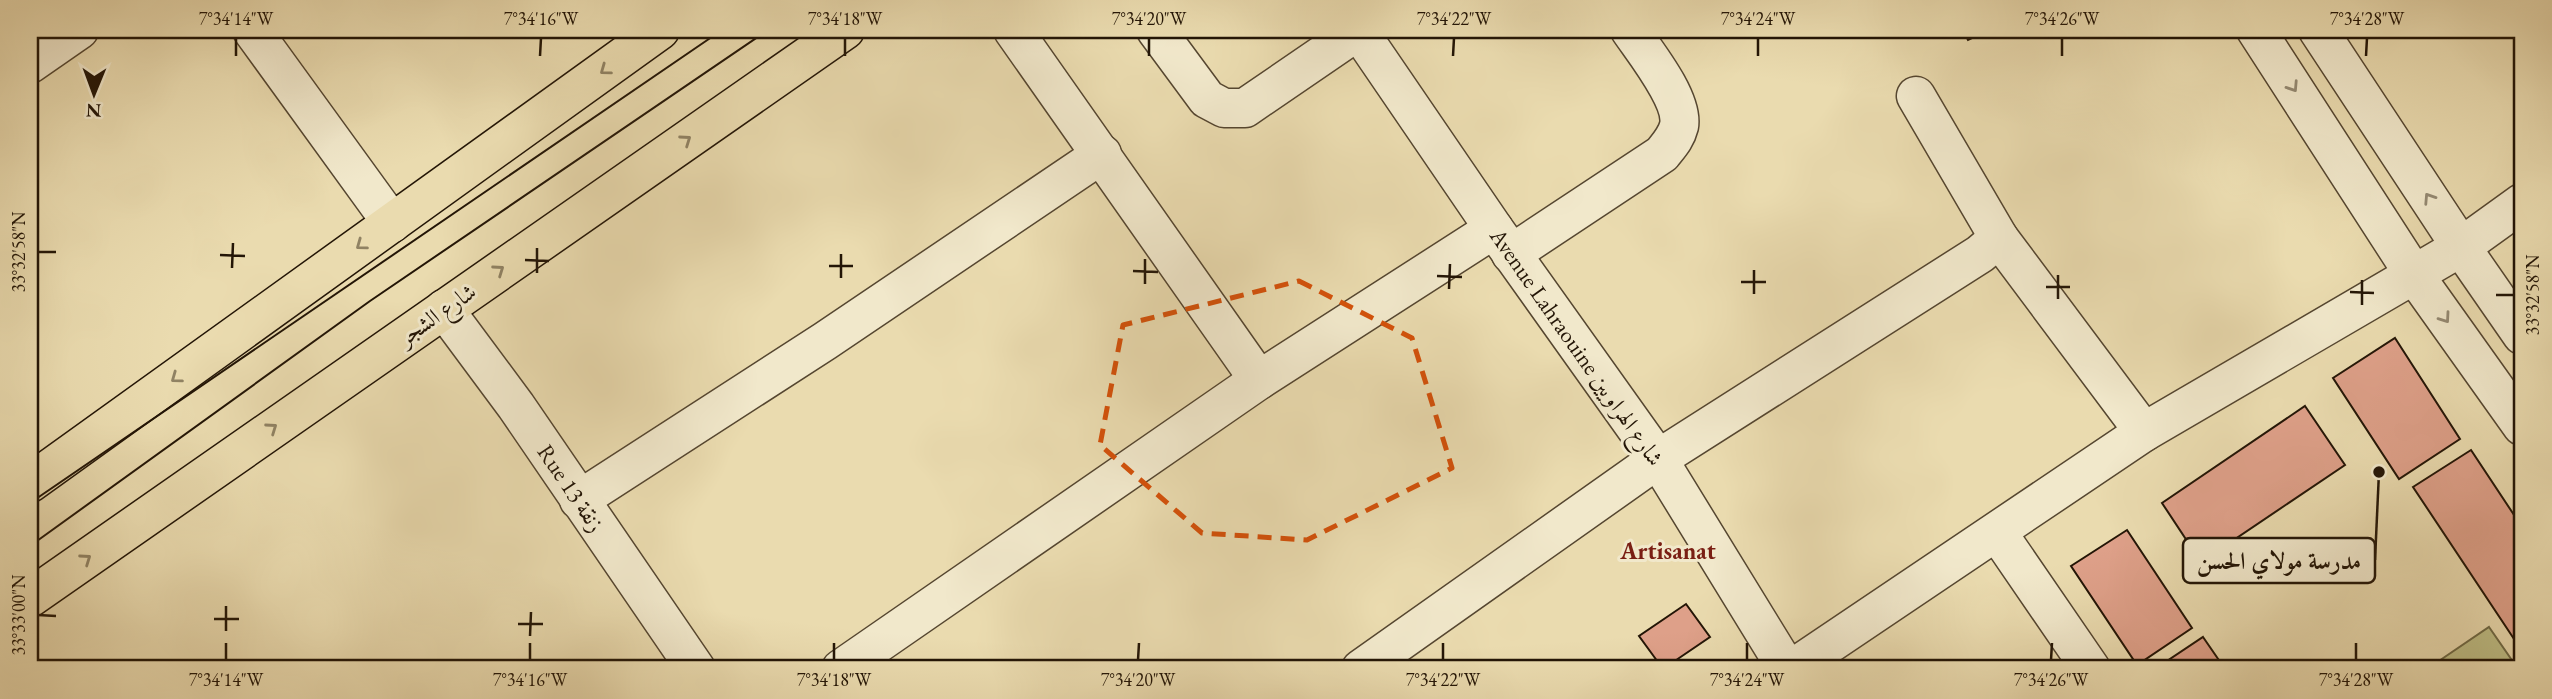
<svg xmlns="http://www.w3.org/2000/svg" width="2552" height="699" viewBox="0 0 2552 699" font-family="'EB Garamond',Amiri,serif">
<rect width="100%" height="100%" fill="#eadbaf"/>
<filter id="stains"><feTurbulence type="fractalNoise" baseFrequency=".00286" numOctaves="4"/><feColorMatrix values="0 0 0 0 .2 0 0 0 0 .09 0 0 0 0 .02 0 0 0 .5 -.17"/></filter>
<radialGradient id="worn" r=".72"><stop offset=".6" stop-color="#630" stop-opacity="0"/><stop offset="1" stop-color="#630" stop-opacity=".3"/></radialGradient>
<!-- green -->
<path fill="#bebe86" stroke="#706a46" stroke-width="2" d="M 2489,627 L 2518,669 L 2431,669 L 2430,667 Z"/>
<!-- building -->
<g fill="#dea089" stroke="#231506" stroke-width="2">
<path d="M 1963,30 L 1989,30 L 1968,40 Z"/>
<path d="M 2395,338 L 2460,439 L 2399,479 L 2333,378 Z"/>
<path d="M 2305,406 L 2345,465 L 2201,562 L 2162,503 Z"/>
<path d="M 2471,450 L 2522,527 L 2522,651 L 2413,487 Z"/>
<path d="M 2127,530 L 2192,628 L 2137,665 L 2071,566 Z"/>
<path d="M 1686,604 L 1710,637 L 1663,669 L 1639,636 Z"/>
<path d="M 2203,637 L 2225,669 L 2155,669 Z"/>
</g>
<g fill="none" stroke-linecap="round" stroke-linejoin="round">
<defs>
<g id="minor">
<path d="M 252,30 L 392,223"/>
<path d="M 1013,30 L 1259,380"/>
<path d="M 1156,30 L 1207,99 L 1224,108 L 1245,108 L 1359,30"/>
<path d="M 1358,30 L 1494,229 L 1658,459 L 1787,669"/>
<path d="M 2256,30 L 2413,273 L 2522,426"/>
<path d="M 2318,30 L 2461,247 L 2522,335"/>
<path d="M 30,64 L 79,30"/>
<path d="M 1916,96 L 1999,238 L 2144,432"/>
<path d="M 1511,254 L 1662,154 C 1669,145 1676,138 1679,126 C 1684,100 1645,52 1630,30"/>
<path d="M 444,309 L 516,406 L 696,669"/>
<path d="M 579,500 L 825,341 L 1102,154"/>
<path d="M 1997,532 L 2091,669"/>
<path d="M 841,669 L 1259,380 L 1494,229"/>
<path d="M 1361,669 L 1658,459 L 1980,254 L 1999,238"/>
<path d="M 1792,669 L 2144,432 L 2461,247 L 2522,203"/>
</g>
<g id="major">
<path d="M 30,483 L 660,30"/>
<path d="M 30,598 L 845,30"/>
</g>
</defs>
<!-- minor casing -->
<use href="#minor" stroke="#554630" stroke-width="41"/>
<!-- major casing -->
<use href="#major" stroke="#231506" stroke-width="41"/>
<!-- minor -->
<use href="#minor" stroke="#f1e8cb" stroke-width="38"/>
<!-- major -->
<use href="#major" stroke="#eadbaf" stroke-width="38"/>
<!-- tram -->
<g stroke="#231506" stroke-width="2">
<path d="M 30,503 L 722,30"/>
<path d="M 30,546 L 370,301 L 768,30"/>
</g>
</g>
<!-- one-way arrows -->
<defs><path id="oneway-chevron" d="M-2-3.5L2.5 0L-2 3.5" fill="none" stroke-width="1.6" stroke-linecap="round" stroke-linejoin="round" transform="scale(1.75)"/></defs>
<g stroke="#908263">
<use href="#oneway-chevron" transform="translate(605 70) rotate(144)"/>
<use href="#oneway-chevron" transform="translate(686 140) rotate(-35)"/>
<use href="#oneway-chevron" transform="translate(361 245) rotate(144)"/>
<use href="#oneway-chevron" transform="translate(499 270) rotate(-35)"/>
<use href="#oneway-chevron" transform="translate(176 378) rotate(144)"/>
<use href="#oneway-chevron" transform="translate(272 428) rotate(-35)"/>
<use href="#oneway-chevron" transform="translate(86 559) rotate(-35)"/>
</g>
<g stroke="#948972">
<use href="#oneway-chevron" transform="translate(2293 87) rotate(57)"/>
<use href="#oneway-chevron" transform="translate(2429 198) rotate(-123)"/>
<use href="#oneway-chevron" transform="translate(2445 318) rotate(55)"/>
</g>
<!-- marked area -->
<path fill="none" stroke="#d4520b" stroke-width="5" stroke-dasharray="14 9" stroke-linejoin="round" d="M 1299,281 L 1412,338 L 1452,468 L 1307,540 L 1202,533 L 1100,445 L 1123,325 Z"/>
<!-- ticks -->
<path fill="none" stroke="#231506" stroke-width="2.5" d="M 236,56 L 236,38M 540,56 L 541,38M 845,56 L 845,38M 1149,56 L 1149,38M 1453,56 L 1454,38M 1758,56 L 1758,38M 2062,56 L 2062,38M 2366,56 L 2367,38M 38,252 L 56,252M 220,255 L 245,256M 525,260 L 549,261M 829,266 L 853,266M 232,268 L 233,243M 1133,271 L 1158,272M 537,273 L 537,248M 1437,276 L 1462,277M 841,278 L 841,254M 1741,282 L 1766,282M 1145,284 L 1145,259M 2046,287 L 2070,287M 1449,289 L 1450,264M 2350,292 L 2374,293M 1754,294 L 1754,270M 2496,295 L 2514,295M 2058,299 L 2058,275M 2362,305 L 2362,280M 38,615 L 56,616M 214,619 L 239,619M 518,624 L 543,624M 226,631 L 226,606M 530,636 L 531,612M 226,660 L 226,643M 530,660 L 530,643M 834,660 L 834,643M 1138,660 L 1139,643M 1443,660 L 1443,643M 1747,660 L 1747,643M 2051,660 L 2052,643M 2356,660 L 2356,643"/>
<g text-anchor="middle" stroke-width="6" stroke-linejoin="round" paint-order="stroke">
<!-- street labels -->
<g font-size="23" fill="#231506" stroke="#f1e8cb">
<text transform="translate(437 314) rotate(-35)" y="8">شارع الشجر</text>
<text transform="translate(1577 347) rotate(55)" y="8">Avenue Lahraouine شارع الهراويين</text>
<text transform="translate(571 488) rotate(56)" y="8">Rue 13 زنقة</text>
</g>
<!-- neighbourhood labels -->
<g font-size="24" font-weight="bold" fill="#7a1f14" stroke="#f1e8cb">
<text x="1668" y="559">Artisanat</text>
</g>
</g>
<!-- callouts -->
<path fill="none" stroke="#231506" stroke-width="2.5" d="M2379 472L2375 560"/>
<circle fill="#231506" stroke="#f1e8cb" stroke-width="2.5" cx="2379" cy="472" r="7"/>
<rect fill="#f1e8cb" stroke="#231506" stroke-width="2.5" x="2183" y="538" width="192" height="45" rx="7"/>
<g font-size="24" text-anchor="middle" font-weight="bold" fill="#231506">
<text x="2279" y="569">مدرسة مولاي الحسن</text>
</g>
<!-- margin -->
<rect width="2552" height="699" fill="none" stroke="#eadbaf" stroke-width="77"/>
<!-- north arrow -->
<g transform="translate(94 94) rotate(181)" stroke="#f1e8cb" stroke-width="5" paint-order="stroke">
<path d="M0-5L12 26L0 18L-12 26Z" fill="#231506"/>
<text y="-10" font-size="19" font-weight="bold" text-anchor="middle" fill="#231506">N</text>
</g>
<rect x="38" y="38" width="2476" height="622" fill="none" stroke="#231506" stroke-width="2.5"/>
<g font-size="18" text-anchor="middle" fill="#231506">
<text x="236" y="25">7°34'14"W</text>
<text x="541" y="25">7°34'16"W</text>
<text x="845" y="25">7°34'18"W</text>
<text x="1149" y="25">7°34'20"W</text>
<text x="1454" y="25">7°34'22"W</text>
<text x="1758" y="25">7°34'24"W</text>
<text x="2062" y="25">7°34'26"W</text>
<text x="2367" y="25">7°34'28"W</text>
<text transform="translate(19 252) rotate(-90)" y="6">33°32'58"N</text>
<text transform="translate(2533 295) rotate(-90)" y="6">33°32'58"N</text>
<text transform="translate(19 615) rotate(-90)" y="6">33°33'00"N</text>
<text x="226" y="686">7°34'14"W</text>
<text x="530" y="686">7°34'16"W</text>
<text x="834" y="686">7°34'18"W</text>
<text x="1138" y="686">7°34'20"W</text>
<text x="1443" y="686">7°34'22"W</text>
<text x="1747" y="686">7°34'24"W</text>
<text x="2051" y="686">7°34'26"W</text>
<text x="2356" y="686">7°34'28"W</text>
</g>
<rect width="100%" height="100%" filter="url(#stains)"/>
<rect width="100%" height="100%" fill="url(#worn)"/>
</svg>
